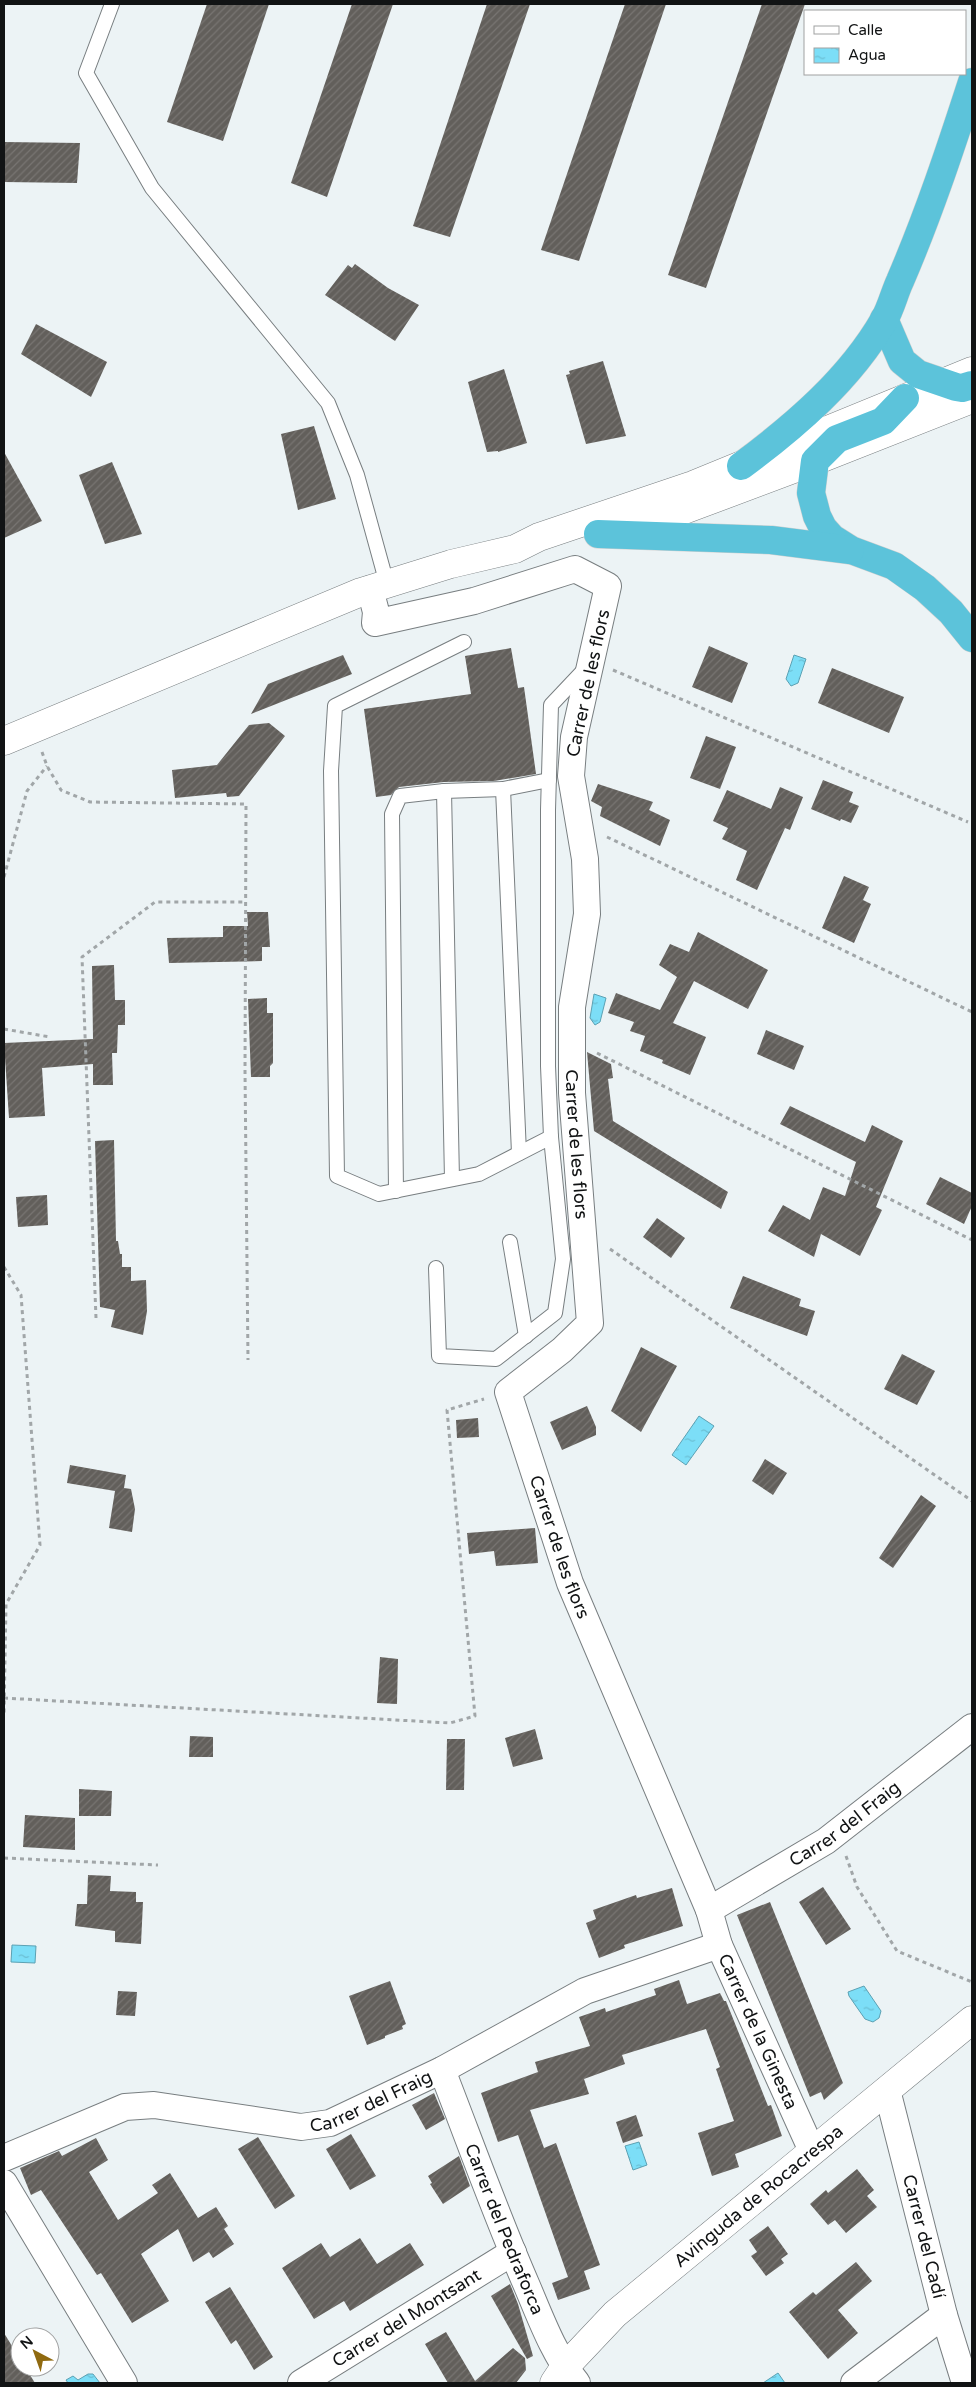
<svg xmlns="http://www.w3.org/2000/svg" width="976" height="2387" viewBox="0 0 976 2387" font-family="'Varela Round',sans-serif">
<defs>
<pattern id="water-ripples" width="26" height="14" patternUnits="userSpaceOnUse" patternTransform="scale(1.25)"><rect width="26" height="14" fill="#7cdef7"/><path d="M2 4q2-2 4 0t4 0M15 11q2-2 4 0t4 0" fill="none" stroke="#6abed3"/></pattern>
<pattern id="building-hatch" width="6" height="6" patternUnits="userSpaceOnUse" patternTransform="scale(1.25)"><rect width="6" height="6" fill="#625f5b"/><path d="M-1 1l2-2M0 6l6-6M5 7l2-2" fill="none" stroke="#787572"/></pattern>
</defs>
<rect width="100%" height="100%" fill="#ecf3f5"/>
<!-- water -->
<g fill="url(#water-ripples)" stroke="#5ca1b3">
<path d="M 794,655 L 806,659 L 798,683 L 791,686 L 786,679 Z"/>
<path d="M 594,994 L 606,998 L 600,1022 L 595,1025 L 590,1018 Z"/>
<path d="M 699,1416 L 714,1426 L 686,1465 L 672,1455 Z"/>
<path d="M 12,1945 L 36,1946 L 35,1963 L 11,1962 Z"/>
<path d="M 864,1986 L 881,2011 L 879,2018 L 873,2022 L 865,2019 L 849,1996 L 848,1992 Z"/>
<path d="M 639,2142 L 647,2165 L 633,2170 L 625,2146 Z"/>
<path d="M 778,2373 L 785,2383 L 763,2383 Z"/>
<path d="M 88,2374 L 93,2374 L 100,2383 L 68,2383 L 66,2380 L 73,2376 L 78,2380 Z"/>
</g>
<!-- building -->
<g fill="url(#building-hatch)">
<path d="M 207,4 L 269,4 L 223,141 L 167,122 Z"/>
<path d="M 352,4 L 393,4 L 327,197 L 291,183 Z"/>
<path d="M 487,4 L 530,4 L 450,237 L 413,226 Z"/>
<path d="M 625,4 L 666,4 L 579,261 L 541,250 Z"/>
<path d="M 762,4 L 805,4 L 706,288 L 668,275 Z"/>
<path d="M 4,142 L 80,143 L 77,183 L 4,182 Z"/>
<path d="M 355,264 L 388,288 L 419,305 L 395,341 L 325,295 L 348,265 L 352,268 Z"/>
<path d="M 36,324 L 107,362 L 91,397 L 21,354 Z"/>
<path d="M 603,361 L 626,436 L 586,444 L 566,375 L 570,374 L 569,371 Z"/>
<path d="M 504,369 L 527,443 L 498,452 L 498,451 L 487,452 L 468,382 Z"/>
<path d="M 314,426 L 336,499 L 298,510 L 281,434 Z"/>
<path d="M 4,452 L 42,521 L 4,538 Z"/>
<path d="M 112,462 L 142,534 L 105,544 L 79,475 Z"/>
<path d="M 709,646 L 748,663 L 732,703 L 692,687 Z"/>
<path d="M 511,648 L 518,688 L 524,687 L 536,774 L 494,781 L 444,782 L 399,787 L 391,795 L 376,797 L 364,709 L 471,694 L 465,656 Z"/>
<path d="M 343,655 L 352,674 L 251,714 L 268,684 Z"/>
<path d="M 832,668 L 904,697 L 889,733 L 818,703 Z"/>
<path d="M 269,723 L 285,736 L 239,796 L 227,797 L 226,793 L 175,798 L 172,770 L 217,765 L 249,725 Z"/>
<path d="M 706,736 L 736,747 L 720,789 L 690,778 Z"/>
<path d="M 823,780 L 853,792 L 849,802 L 859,806 L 851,823 L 841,819 L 840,821 L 811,809 Z"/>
<path d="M 598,784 L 653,802 L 649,810 L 670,820 L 660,846 L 600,816 L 602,807 L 591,801 Z"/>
<path d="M 780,787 L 803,797 L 790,830 L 785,828 L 757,890 L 736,880 L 747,851 L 722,839 L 728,828 L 713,821 L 727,790 L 771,809 Z"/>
<path d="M 844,876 L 869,887 L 863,900 L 871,904 L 854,943 L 822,928 Z"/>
<path d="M 247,912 L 268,912 L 270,947 L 262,947 L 262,961 L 169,963 L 167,938 L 223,937 L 223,926 L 248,926 Z"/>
<path d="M 698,932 L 768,970 L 748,1009 L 694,981 L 673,1023 L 706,1037 L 690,1075 L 662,1063 L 663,1060 L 640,1051 L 645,1036 L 630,1031 L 634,1022 L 608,1013 L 616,993 L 660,1010 L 677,977 L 659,965 L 670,944 L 689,952 Z"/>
<path d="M 114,965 L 115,1000 L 125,1000 L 125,1025 L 118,1025 L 117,1053 L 112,1053 L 113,1085 L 93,1085 L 93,1064 L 42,1068 L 45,1116 L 9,1118 L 4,1043 L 93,1039 L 92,966 Z"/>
<path d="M 267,998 L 267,1013 L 273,1013 L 273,1063 L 270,1066 L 270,1077 L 251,1077 L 248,999 Z"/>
<path d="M 766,1030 L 804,1046 L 794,1070 L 757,1054 Z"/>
<path d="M 587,1052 L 611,1064 L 613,1078 L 608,1079 L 613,1121 L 728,1192 L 721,1209 L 594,1131 Z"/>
<path d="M 790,1106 L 865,1142 L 872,1125 L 903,1141 L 876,1207 L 882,1210 L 860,1256 L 821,1234 L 814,1257 L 768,1231 L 783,1205 L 810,1220 L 823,1187 L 845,1196 L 856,1162 L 780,1124 Z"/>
<path d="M 114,1140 L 116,1241 L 118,1241 L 120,1254 L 122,1254 L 122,1267 L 131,1267 L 131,1281 L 146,1280 L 147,1311 L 143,1335 L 111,1327 L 115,1310 L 100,1307 L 95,1141 Z"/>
<path d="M 940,1177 L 972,1193 L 972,1206 L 964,1224 L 926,1204 Z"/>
<path d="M 47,1195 L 48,1225 L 18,1227 L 16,1197 Z"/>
<path d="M 657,1218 L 685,1238 L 671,1258 L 643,1237 Z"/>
<path d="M 743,1276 L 801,1299 L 799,1306 L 815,1311 L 807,1336 L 730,1308 Z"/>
<path d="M 641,1347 L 677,1366 L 641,1432 L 611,1411 Z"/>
<path d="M 902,1354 L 935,1371 L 917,1405 L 884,1389 Z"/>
<path d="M 587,1406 L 596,1427 L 596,1435 L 562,1450 L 550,1422 Z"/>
<path d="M 478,1418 L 479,1437 L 457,1438 L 456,1420 Z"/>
<path d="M 765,1459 L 787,1473 L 773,1495 L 752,1481 Z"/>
<path d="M 70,1465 L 126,1475 L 124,1488 L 131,1489 L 135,1509 L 132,1532 L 109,1528 L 115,1491 L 67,1483 Z"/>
<path d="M 921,1495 L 936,1506 L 893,1568 L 879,1558 Z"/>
<path d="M 535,1528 L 538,1563 L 496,1566 L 494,1551 L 469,1554 L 467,1533 Z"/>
<path d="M 380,1657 L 398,1659 L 397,1704 L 377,1703 Z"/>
<path d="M 535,1729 L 543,1759 L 513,1767 L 505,1738 Z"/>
<path d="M 190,1736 L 213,1737 L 213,1757 L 189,1757 Z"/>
<path d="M 447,1739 L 465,1739 L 464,1790 L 446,1790 Z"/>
<path d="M 79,1789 L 112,1791 L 111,1816 L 79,1816 Z"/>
<path d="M 25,1815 L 75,1818 L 75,1850 L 23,1847 Z"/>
<path d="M 88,1875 L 111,1876 L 110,1891 L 136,1892 L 136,1902 L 143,1902 L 141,1944 L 115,1942 L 115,1931 L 75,1926 L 77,1904 L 87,1904 Z"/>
<path d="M 823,1887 L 851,1929 L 826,1945 L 799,1902 Z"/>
<path d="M 672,1888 L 683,1926 L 624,1945 L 625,1948 L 599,1958 L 586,1923 L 596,1919 L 593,1910 L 636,1895 L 637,1898 Z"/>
<path d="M 770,1902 L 843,2083 L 824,2100 L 821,2092 L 810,2097 L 737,1915 Z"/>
<path d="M 679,1980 L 687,2004 L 720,1993 L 724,2001 L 726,2001 L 768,2106 L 771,2105 L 782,2136 L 735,2154 L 739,2167 L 712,2176 L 698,2133 L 734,2121 L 716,2069 L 720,2067 L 706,2029 L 622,2055 L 625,2064 L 584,2079 L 589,2094 L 530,2110 L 544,2148 L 556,2143 L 600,2265 L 584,2271 L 590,2289 L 558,2300 L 552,2283 L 568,2277 L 518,2135 L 498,2142 L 481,2093 L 538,2072 L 535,2062 L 590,2046 L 579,2017 L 605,2008 L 606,2012 L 656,1995 L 654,1989 Z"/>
<path d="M 390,1981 L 406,2024 L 402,2026 L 403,2029 L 385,2036 L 385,2038 L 367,2045 L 349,1996 Z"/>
<path d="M 118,1991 L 137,1992 L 135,2016 L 116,2015 Z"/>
<path d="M 434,2093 L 445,2119 L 426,2130 L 412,2105 Z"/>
<path d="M 636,2115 L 643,2136 L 623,2143 L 616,2122 Z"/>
<path d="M 351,2134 L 376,2176 L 350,2190 L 326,2149 Z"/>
<path d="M 258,2137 L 295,2196 L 275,2209 L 238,2149 Z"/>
<path d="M 96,2138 L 108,2160 L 89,2172 L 118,2220 L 158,2193 L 152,2185 L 170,2173 L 198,2218 L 216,2207 L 228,2226 L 224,2229 L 234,2244 L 213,2258 L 209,2252 L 193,2262 L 178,2229 L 141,2254 L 169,2301 L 132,2323 L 101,2273 L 97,2275 L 41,2190 L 31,2195 L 20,2168 L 59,2151 L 62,2156 Z"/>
<path d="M 459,2156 L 470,2186 L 443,2204 L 430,2184 L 432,2183 L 428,2176 Z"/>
<path d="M 857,2169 L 874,2190 L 867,2196 L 877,2207 L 846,2233 L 835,2220 L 828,2225 L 810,2204 L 826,2190 L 828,2193 Z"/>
<path d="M 768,2226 L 788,2254 L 781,2259 L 784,2263 L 766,2276 L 751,2256 L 757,2252 L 749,2240 Z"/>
<path d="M 360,2238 L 377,2264 L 410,2243 L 424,2265 L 350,2311 L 344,2301 L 314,2319 L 282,2268 L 321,2243 L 330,2257 Z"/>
<path d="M 856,2262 L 872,2281 L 838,2310 L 858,2333 L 828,2359 L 789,2312 L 813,2292 L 816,2295 Z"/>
<path d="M 510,2284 L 518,2304 L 533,2356 L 527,2359 L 491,2296 Z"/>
<path d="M 230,2287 L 273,2357 L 254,2370 L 236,2340 L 231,2344 L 205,2302 Z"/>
<path d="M 446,2332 L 475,2381 L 513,2348 L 525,2358 L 526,2370 L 516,2383 L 448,2383 L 425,2344 Z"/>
<path d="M 4,2333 L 20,2359 L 20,2367 L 25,2367 L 35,2383 L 4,2383 Z"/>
</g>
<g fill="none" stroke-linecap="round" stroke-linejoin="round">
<defs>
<g id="service">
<path d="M 112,4 L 86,73 L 152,188 L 328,403 L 357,475 L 387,584"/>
<path d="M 464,642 L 335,706 L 331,771 L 337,1176 L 379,1194 L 479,1174 L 551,1137"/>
<path d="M 503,789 L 519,1153"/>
<path d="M 444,791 L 452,1179"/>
<path d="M 396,1191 L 392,814 L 400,796 L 444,791 L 503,789 L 549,780"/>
<path d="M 510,1242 L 526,1336"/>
<path d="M 436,1268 L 439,1356 L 496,1359 L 555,1313 L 563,1259 L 551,1137 L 548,1066 L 548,810 L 551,705 L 585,669"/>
</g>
<g id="minor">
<path id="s1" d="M 370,589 L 376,612 L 375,623 L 474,601 L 575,569 L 608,586 L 574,737 L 571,776 L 585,859 L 587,914 L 572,1007 L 572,1093 L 590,1323 L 562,1350 L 508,1392 L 570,1583 L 709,1910 L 719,1945 L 812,2151"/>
<path id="s2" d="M 709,1910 L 826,1841 L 972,1727"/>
<path id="s3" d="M 442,2070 C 470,2142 496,2215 527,2286 C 541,2319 554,2355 577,2383"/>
<path id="s4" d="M 887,2090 L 944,2315 L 965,2383"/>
<path id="s5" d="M 4,2158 L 125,2107 L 154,2105 L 301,2127 L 330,2123 L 442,2070 L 585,1991 L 719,1945"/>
<path d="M 4,2183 L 124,2383"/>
<path id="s6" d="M 301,2383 L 513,2252"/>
<path d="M 854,2383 L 944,2315"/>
</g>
<g id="tertiary">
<path d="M 611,531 L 660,519 L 815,461 L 972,399"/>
<path d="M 4,741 L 361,592 L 451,564 L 515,549 L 539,537 L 693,485 L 972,371"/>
<path id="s7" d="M 554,2383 L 564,2368 L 615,2314 L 972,2020"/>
</g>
<g id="trunk">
<path d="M 884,319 L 902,361 L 918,374 L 956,387 L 962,388 L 972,385"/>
<path d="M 905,398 L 883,421 L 837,439 L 815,461 L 811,493 L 817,516 L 823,528 L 832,538 L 851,550 L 894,566 L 925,588 L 951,612 L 972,638"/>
<path d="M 741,466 C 795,426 850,379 884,320 C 891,308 894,294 900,281 C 928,216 950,150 972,82"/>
<path d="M 598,534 L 771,540 L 850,550"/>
</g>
</defs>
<!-- service casing -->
<use href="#service" stroke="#787e80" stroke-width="16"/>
<!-- minor casing -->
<use href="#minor" stroke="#787e80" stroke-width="28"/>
<!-- tertiary casing -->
<use href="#tertiary" stroke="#787e80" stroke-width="29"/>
<!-- trunk casing -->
<use href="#trunk" stroke="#cfd0d0" stroke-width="29"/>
<!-- path -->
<g stroke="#a1a6a8" stroke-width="3" stroke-dasharray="4 4" stroke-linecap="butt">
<path d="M 613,670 L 968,822"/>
<path d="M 42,752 L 47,766 L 61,790 L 90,802 L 246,804 L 245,1070 L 248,1360"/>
<path d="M 607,837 L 972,1012"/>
<path d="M 4,877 L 27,791 L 47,766"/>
<path d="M 4,1029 L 50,1037"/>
<path d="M 597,1053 L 972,1240"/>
<path d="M 610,1249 L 972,1501"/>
<path d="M 4,1267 L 21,1295 L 40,1545 L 6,1604 L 4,1716"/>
<path d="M 96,1318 L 82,957 L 155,902 L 245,902"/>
<path d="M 4,1698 L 450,1723 L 475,1716 L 447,1410 L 484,1399"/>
<path d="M 846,1856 L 857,1887 L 897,1951 L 972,1982"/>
<path d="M 4,1858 L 158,1865"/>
</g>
<!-- service -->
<use href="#service" stroke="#fff" stroke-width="14"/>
<!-- minor -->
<use href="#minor" stroke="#fff" stroke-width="26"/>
<!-- tertiary -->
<use href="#tertiary" stroke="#fff" stroke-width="28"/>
<!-- trunk -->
<use href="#trunk" stroke="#5cc3da" stroke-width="28"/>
</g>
<g text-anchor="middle" stroke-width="5" stroke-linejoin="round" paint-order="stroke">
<!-- street labels -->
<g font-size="18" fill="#111314" stroke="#fff">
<text transform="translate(588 683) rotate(-78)" y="6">Carrer de les flors</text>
<text dy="6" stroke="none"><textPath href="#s1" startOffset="844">Carrer de les flors</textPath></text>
<text dy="6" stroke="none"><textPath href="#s1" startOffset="1294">Carrer de les flors</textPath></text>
<text dy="6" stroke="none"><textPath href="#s2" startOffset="161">Carrer del Fraig</textPath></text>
<text dy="6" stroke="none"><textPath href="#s1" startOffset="1818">Carrer de la Ginesta</textPath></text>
<text dy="6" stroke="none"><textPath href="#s5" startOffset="384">Carrer del Fraig</textPath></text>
<text dy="6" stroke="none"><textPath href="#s7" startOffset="278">Avinguda de Rocacrespa</textPath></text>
<text dy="6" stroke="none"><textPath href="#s3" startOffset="171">Carrer del Pedraforca</textPath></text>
<text dy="6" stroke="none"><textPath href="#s4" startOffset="151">Carrer del Cadí</textPath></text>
<text dy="6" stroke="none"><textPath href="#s6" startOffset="124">Carrer del Montsant</textPath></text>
</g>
</g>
<!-- border -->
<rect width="976" height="2387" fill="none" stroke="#111314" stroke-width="10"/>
<!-- legend -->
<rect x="804" y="10" width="162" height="65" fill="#ffffff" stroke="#a0a1a1"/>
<rect x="814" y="26" width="25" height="8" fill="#ffffff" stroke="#a0a1a1"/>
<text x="848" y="35" font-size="15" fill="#111314">Calle</text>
<rect x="814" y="48" width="25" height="15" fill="url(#water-ripples)" stroke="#a0a1a1"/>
<text x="848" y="60" font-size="15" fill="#111314">Agua</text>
<!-- north arrow -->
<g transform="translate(35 2352) rotate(319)"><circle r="24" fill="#ffffff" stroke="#a0a1a1"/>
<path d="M0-4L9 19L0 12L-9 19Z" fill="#906a10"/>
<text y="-8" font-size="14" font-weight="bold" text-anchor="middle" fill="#111314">N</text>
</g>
</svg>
